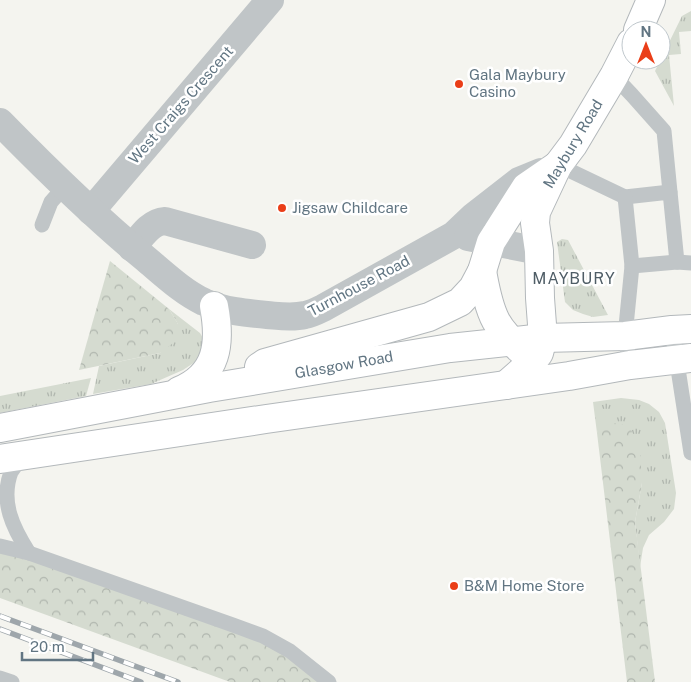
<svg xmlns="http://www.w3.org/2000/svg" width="691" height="682" viewBox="0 0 691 682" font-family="'Public Sans',sans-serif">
<defs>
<pattern id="grass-tufts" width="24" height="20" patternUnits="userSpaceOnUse" patternTransform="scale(1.25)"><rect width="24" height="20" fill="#d5dbd0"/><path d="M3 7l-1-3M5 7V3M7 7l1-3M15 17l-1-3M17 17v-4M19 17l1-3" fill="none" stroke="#b0b6ae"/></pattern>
<pattern id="forest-crowns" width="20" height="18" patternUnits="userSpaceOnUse" patternTransform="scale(1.25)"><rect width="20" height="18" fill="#d5dbd0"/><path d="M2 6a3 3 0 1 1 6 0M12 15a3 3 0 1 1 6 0" fill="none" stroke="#b0b6ae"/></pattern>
</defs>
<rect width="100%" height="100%" fill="#f4f4ef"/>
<!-- grass -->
<g fill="url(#grass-tufts)">
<path d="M 691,11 L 691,31 L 679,32 L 681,54 L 669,55 L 674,106 L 655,71 L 682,16 Z"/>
<path d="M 562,239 L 568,240 L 608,315 L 593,317 L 583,314 L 573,310 L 565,302 L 557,242 Z"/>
<path d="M 169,309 L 200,333 L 205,342 L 201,358 L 183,370 L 151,384 L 93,394 L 99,366 L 160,353 L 178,324 Z"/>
<path d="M 91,378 L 86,396 L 0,413 L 0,396 Z"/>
<path d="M 621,398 L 639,400 L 649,404 L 659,412 L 665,423 L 676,493 L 674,509 L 664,522 L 649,535 L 643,548 L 640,567 L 635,522 L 642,483 L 599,427 L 597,433 L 593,402 Z"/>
</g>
<!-- forest -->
<g fill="url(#forest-crowns)">
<path d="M 110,261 L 169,309 L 178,324 L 177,340 L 160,353 L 79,370 Z"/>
<path d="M 613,423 L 629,425 L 640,450 L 642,483 L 635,522 L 655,682 L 627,682 L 597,433 L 598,427 Z"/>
<path d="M 0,546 L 233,625 L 330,682 L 230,682 L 0,598 Z"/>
</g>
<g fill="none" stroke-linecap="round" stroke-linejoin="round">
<defs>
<g id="primary">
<path d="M 638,30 L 651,0"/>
<path d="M 482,271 C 485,287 488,306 496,321 C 502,332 513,343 522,351"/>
<path d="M 259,367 L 265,363 L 429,317 L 460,302 L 473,288 L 482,271 L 491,242 L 526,187 L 558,165"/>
<path d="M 506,385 L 533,361 L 539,353 L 543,338 L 540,298 L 539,251 L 535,223 L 536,212 L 558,165 L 573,145 L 614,76 L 631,43"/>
<path d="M 179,391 C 218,375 221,343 214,306"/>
<path d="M 0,428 L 209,388 L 450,348 L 543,338 L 625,336 L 672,330 L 691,329"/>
<path d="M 0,459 L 266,419 L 569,376 L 630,365 L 691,358"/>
</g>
</defs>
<!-- primary casing -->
<use href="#primary" stroke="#b3b8bb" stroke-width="30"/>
<!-- service -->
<g stroke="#c0c5c7" stroke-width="15">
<path d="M 614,76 L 632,95 L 664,131 L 670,192"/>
<path d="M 558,165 L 625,197 L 670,192 L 677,262"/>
<path d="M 625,197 L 632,266 L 625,336 L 630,365"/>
<path d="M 42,225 L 51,202 L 65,186"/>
<path d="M 632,266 L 677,262 L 691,263"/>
<path d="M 672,330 L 691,453"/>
<path d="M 23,456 C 19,461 15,466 11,472 C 0,502 13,528 29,553"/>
<path d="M 0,546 L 29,553 L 233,625 L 263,636 L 290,651 L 329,682"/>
<path d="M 0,678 L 12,682"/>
</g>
<!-- minor -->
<g stroke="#c0c5c7" stroke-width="28">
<path d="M 91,211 L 270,0"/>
<path d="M 132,248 C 141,237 150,222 165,221 L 252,245"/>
</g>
<!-- tertiary -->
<g stroke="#c0c5c7" stroke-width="28">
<path d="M 0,122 C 47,170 95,217 146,259 C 165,275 183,292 204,302 C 225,311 245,313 267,315 C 280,316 292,318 305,315 C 311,314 317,311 323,308 L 454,235 L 474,216 L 519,181 L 541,172"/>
<path d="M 468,237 L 539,251"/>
</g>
<!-- primary -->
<use href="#primary" stroke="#fff" stroke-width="28"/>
<defs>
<g id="rail">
<path d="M 0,616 L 178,682"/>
<path d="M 0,629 L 141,682"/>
</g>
</defs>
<!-- rail casing -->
<use href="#rail" stroke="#9ea6ab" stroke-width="5.5"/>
<!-- rail -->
<use href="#rail" stroke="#fff" stroke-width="4" stroke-dasharray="11" stroke-linecap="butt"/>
</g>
<!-- markers -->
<g fill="#ea3e18" stroke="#fff" stroke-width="2">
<circle cx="459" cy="84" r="5"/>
<circle cx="282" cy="208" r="5"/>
<circle cx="454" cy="586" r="5"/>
</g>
<g text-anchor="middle" stroke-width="5" stroke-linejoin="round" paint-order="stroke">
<!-- poi labels -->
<g font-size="15" fill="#617582" stroke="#fff" text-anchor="start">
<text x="469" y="80">Gala Maybury<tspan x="469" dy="17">Casino</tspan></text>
<text x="292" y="213">Jigsaw Childcare</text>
<text x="464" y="591">B&amp;M Home Store</text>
</g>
<!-- street labels -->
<g font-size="15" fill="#617582" stroke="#fff">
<text transform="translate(181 105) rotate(-49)" y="5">West Craigs Crescent</text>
<text transform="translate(573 144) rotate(-59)" y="5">Maybury Road</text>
<text transform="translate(359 286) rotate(-28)" y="5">Turnhouse Road</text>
<text transform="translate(344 365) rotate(-10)" y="5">Glasgow Road</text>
</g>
<!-- neighbourhood labels -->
<g font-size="16" letter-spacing="1" fill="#4f5d66" stroke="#fff">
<text x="574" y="284">MAYBURY</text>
</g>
</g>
<!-- north arrow -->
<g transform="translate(646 45)"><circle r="24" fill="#ffffff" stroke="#c0c8cd"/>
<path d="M0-4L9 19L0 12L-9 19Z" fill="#ea3e18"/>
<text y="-8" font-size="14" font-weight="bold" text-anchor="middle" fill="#617582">N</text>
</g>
<!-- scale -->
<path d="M22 652v8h71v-8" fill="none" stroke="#617582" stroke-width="2.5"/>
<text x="30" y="652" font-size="15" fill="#617582" stroke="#ffffff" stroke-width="4" paint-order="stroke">20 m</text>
</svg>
